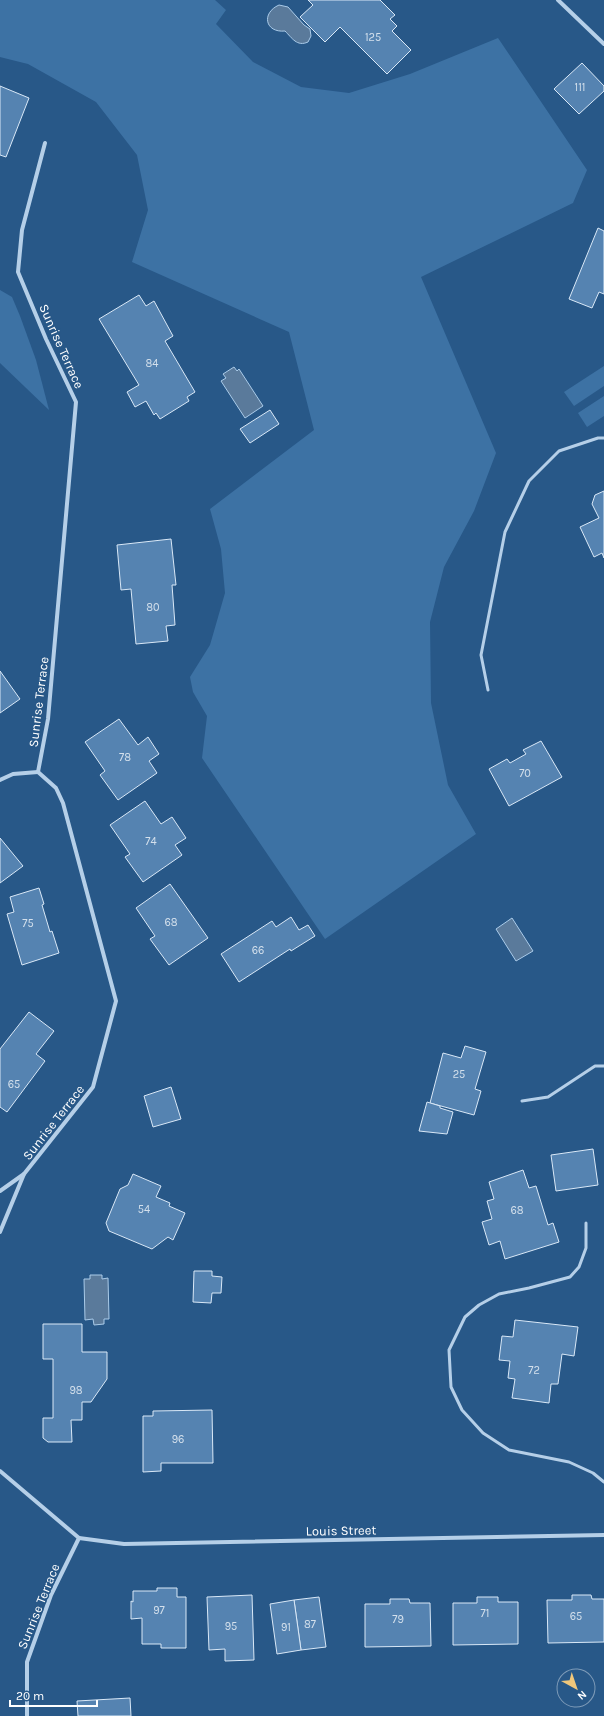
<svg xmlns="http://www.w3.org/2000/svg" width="604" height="1716" viewBox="0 0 604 1716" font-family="Karla,sans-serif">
<rect width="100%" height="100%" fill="#285888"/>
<!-- green -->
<g fill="#3d72a4">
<path d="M 0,0 L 215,0 L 226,10 L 216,24 L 253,62 L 301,87 L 349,93 L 410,74 L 498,38 L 587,170 L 573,203 L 421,277 L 496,453 L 474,511 L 444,567 L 430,622 L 431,703 L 448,785 L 476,834 L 325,939 L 202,758 L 207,716 L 193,692 L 190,677 L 210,645 L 225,593 L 221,549 L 210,509 L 314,430 L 289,332 L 132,262 L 148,210 L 137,155 L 96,102 L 28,64 L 0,57 Z"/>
<path d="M 0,290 L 12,297 L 20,316 L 36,360 L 49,410 L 0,363 Z"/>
<path d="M 604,366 L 604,386 L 574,406 L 564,392 Z"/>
<path d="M 604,396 L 604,416 L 587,427 L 578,413 Z"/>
</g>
<!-- water -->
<g fill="#5a7a9b" stroke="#aacbe9">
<path d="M 279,5 L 288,7 L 304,25 L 310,29 L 311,36 L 308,42 C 297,47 292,38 285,31 C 265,33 261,13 279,5 Z"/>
<path d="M 234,367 L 237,371 L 239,369 L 263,406 L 245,418 L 221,381 L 226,378 L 223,374 Z"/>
<path d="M 512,918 L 533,951 L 516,961 L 496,929 Z"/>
<path d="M 90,1275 L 102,1275 L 102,1279 L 108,1278 L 109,1319 L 104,1319 L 104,1324 L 94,1325 L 93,1319 L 85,1320 L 84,1279 L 90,1279 Z"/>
</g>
<!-- building -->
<g fill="#5583b1" stroke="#d9e8f7">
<path d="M 308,0 L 380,0 L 395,15 L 390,19 L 397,26 L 392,31 L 411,50 L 387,74 L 340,27 L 325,42 L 300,17 L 313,5 Z"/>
<path d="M 582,63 L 604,86 L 604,91 L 579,114 L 554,89 Z"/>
<path d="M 0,86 L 29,98 L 6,157 L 0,155 Z"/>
<path d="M 598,228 L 604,231 L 604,294 L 599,292 L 592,308 L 569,299 Z"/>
<path d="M 139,295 L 146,306 L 154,301 L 173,336 L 165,341 L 195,392 L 187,397 L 189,401 L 160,419 L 156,413 L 154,415 L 146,401 L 135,407 L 127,392 L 139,385 L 99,319 Z"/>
<path d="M 270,410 L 279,424 L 250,443 L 240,429 Z"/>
<path d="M 604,491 L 604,558 L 602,553 L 594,557 L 580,527 L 599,518 L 592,504 L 595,495 Z"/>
<path d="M 171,539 L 176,585 L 172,585 L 175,625 L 166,626 L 168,641 L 136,644 L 131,589 L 121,590 L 117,545 Z"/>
<path d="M 0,671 L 20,699 L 0,713 Z"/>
<path d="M 119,719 L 138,745 L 148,737 L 159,754 L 149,761 L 157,773 L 118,800 L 100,775 L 105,771 L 85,742 Z"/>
<path d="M 541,741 L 562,777 L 509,806 L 489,769 L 507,759 L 510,763 L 526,754 L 523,750 Z"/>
<path d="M 145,801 L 161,824 L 172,817 L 186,838 L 175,845 L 182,855 L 143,882 L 125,857 L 130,854 L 110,825 Z"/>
<path d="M 0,838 L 23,866 L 0,883 Z"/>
<path d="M 170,884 L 208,938 L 169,965 L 150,939 L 155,936 L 136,908 Z"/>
<path d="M 39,888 L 44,904 L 42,905 L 50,932 L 52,931 L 59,953 L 22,965 L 7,914 L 14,912 L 10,897 Z"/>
<path d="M 291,917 L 299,930 L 308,925 L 315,936 L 291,951 L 290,949 L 239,982 L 221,954 L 272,921 L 276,927 Z"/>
<path d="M 29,1012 L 54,1031 L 36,1054 L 45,1061 L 7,1112 L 0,1107 L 0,1049 Z"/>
<path d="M 465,1046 L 486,1052 L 475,1089 L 481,1091 L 474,1115 L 430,1103 L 443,1053 L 461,1058 Z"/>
<path d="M 171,1087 L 181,1119 L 153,1127 L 144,1096 Z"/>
<path d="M 427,1102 L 440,1106 L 440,1108 L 453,1112 L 447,1134 L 419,1131 Z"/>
<path d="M 593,1149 L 598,1185 L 556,1191 L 551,1155 Z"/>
<path d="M 523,1170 L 529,1188 L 536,1186 L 548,1225 L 553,1223 L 559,1242 L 505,1259 L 500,1241 L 489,1245 L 482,1222 L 492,1219 L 487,1201 L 494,1199 L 489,1182 Z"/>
<path d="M 133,1174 L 161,1186 L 156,1197 L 170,1203 L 169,1206 L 185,1213 L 173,1240 L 168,1237 L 152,1249 L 109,1231 L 106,1223 L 120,1189 L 128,1185 Z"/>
<path d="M 194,1271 L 212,1271 L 212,1276 L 222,1277 L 221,1293 L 212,1293 L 211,1303 L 193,1302 Z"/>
<path d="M 515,1320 L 578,1327 L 574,1356 L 562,1354 L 558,1384 L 551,1384 L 549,1403 L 512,1398 L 515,1379 L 508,1378 L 510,1361 L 499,1360 L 502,1336 L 513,1337 Z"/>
<path d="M 43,1324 L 82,1324 L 82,1352 L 107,1352 L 107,1379 L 91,1402 L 82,1402 L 82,1420 L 71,1420 L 72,1442 L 48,1442 L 43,1438 L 43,1418 L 53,1418 L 53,1359 L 43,1359 Z"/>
<path d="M 212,1410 L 213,1463 L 161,1463 L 161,1471 L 143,1472 L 143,1416 L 153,1416 L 153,1411 Z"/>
<path d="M 157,1588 L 177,1588 L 177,1597 L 186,1597 L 186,1648 L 161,1648 L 161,1644 L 142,1644 L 142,1618 L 131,1619 L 131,1601 L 133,1602 L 133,1591 L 157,1591 Z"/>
<path d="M 252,1595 L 254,1660 L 225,1661 L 225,1649 L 209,1650 L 207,1597 Z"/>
<path d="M 572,1595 L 591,1595 L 592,1599 L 604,1599 L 604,1642 L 548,1643 L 547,1600 L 572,1600 Z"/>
<path d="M 319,1597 L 326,1647 L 301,1650 L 294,1600 Z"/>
<path d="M 477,1597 L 498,1597 L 498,1602 L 518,1602 L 518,1644 L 453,1645 L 453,1603 L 477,1603 Z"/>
<path d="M 390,1599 L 409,1599 L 410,1603 L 430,1603 L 431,1646 L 365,1647 L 365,1604 L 390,1604 Z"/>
<path d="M 294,1600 L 301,1650 L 277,1654 L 270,1604 Z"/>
<path d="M 130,1698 L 131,1716 L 78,1716 L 77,1701 Z"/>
</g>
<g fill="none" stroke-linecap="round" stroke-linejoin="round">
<!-- service -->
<g stroke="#b5cfe8" stroke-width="3">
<path d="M 488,690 L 481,655 L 505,532 L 529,481 L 559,451 L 598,438 L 604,438"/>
<path d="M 522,1101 L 548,1097 L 595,1066 L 604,1066"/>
<path d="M 586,1223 L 586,1248 L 579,1267 L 570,1277 L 529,1288 L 499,1294 L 479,1305 L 465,1317 L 449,1350 L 451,1387 L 462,1410 L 483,1433 L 509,1450 L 569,1462 L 593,1473 L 604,1482"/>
</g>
<!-- minor -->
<g stroke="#b5cfe8" stroke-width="4">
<path d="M 558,0 L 604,44"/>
<path d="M 38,772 L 48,719 L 76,402 L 46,339 L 18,272 L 22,230 L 45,143"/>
<path d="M 0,780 L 13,774 L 38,772"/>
<path d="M 0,1191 L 24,1174"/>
<path d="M 0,1232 L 24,1174 L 93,1087 L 116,1001 L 63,803 L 56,788 L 38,772"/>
<path d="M 0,1471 L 79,1538 L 51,1595 L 27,1662 L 27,1716"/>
<path d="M 79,1538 L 124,1544 L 604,1535"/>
</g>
</g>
<g text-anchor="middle" stroke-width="3" stroke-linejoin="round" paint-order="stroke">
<!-- number labels -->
<g font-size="11" fill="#d4e0ec">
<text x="373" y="41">125</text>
<text x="580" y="91">111</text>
<text x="152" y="367">84</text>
<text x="153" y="611">80</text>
<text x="125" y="761">78</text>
<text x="525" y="777">70</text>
<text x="151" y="845">74</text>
<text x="171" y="926">68</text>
<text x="28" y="927">75</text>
<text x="258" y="954">66</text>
<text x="459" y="1078">25</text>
<text x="14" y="1088">65</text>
<text x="144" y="1213">54</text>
<text x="517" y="1214">68</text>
<text x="534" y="1374">72</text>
<text x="76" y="1394">98</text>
<text x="178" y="1443">96</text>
<text x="159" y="1614">97</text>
<text x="485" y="1617">71</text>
<text x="576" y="1620">65</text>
<text x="398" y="1623">79</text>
<text x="310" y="1628">87</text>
<text x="231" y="1630">95</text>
<text x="286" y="1631">91</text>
</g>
<!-- street labels -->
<g font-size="13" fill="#fff" stroke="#285888">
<text transform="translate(62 346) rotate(66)" y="5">Sunrise Terrace</text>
<text transform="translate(38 702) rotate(-83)" y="5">Sunrise Terrace</text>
<text transform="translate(53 1122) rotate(-52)" y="5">Sunrise Terrace</text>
<text transform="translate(341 1530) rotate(-1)" y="5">Louis Street</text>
<text transform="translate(38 1606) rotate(-68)" y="5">Sunrise Terrace</text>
</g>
</g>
<!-- north arrow -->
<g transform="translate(576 1688) rotate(140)"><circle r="19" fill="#285888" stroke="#7e9bb8"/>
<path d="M0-3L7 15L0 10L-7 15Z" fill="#f0c77b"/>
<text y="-6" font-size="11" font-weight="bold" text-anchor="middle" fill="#ffffff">N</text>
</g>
<!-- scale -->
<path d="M10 1700v6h87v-6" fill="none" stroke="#ffffff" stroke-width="2"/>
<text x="16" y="1700" font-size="12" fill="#ffffff" stroke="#285888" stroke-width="3" paint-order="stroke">20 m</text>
</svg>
